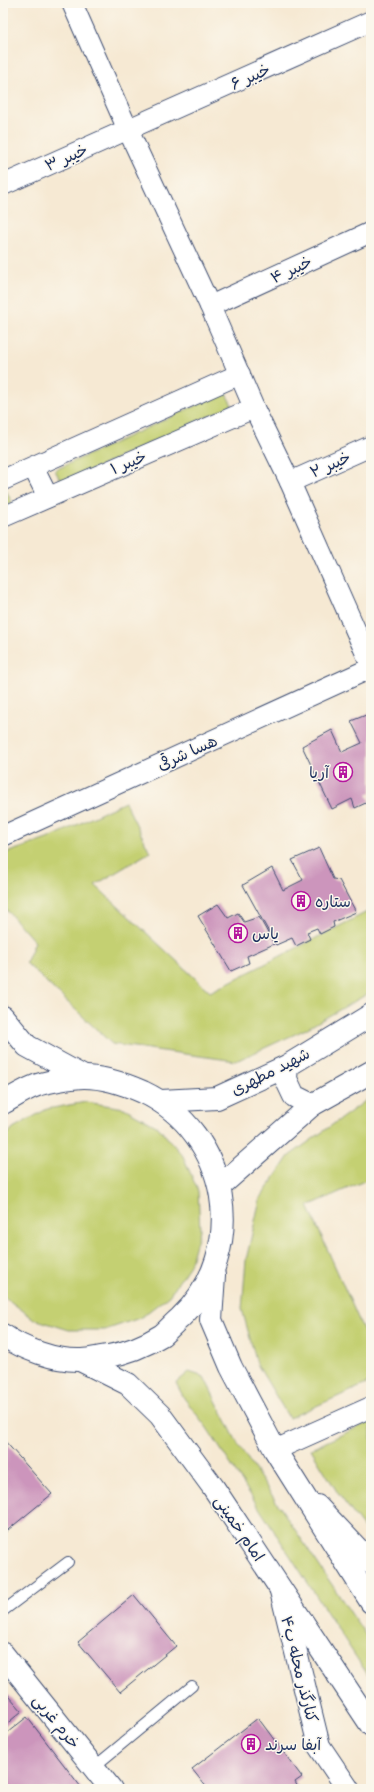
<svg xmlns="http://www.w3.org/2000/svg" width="374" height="1792" viewBox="0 0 374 1792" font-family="Mynerve,'Playpen Sans Arabic',sans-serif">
<rect width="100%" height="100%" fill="#fbf7ec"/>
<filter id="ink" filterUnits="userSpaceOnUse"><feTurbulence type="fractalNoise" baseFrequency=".025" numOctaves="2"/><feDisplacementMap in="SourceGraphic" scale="8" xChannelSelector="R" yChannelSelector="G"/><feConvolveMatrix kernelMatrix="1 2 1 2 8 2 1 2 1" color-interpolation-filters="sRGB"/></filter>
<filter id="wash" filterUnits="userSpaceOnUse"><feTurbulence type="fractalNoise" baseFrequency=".012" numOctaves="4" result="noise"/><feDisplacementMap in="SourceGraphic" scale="16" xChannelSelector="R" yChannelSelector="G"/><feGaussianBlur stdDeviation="0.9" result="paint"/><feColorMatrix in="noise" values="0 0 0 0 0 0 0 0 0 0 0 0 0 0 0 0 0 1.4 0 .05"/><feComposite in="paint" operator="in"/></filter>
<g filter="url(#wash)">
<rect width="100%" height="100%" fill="#f6e9d3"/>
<!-- green -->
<g fill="#c4d072" stroke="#708068">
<path d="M 225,392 L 232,405 L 62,484 L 55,470 Z"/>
<path d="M 6,490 L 12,503 L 3,507 L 3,491 Z"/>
<path d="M 125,802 L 150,852 L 95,885 L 210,992 L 371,910 L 371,992 L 304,1030 L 236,1061 L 112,1044 L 26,963 L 35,942 L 3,906 L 3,854 L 47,839 Z"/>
<path d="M 371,1097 L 371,1178 L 308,1206 L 371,1347 L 371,1382 L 289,1418 L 257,1364 L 242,1309 L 246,1260 L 260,1199 L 289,1156 Z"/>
<path d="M 86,1102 L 124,1108 L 158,1127 L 183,1156 L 198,1191 L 200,1230 L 190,1265 L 169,1296 L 140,1318 L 105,1330 L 69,1330 L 34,1319 L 3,1296 L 3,1140 L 13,1128 L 47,1109 Z"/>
<path d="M 189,1372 L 204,1377 L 239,1446 L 371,1643 L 371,1680 L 207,1428 L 184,1398 L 176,1383 Z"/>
<path d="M 371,1421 L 371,1537 L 339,1495 L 311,1449 Z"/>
</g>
<g id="blocks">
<!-- building -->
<g fill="#cc95bc">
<path d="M 371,713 L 371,792 L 367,794 L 370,801 L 355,808 L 352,799 L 332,809 L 302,746 L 332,730 L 342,752 L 362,743 L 351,721 Z"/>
<path d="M 319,848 L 333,879 L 339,880 L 356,912 L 333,922 L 334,927 L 320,934 L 317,928 L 307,932 L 310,939 L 296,946 L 292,938 L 276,945 L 243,885 L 272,868 L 283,890 L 303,880 L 292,860 Z"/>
<path d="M 218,904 L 228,918 L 238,913 L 244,922 L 259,917 L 274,944 L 247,956 L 249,963 L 231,971 L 198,916 Z"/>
<path d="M 3,1439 L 52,1494 L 3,1534 Z"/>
<path d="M 134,1595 L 176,1646 L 120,1692 L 78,1642 Z"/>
<path d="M 3,1689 L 22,1711 L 3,1727 Z"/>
<path d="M 27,1717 L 81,1787 L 79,1789 L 3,1789 L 3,1736 Z"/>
<path d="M 258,1718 L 302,1777 L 295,1782 L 299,1789 L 208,1789 L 192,1769 Z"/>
</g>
</g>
</g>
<g filter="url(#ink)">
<use href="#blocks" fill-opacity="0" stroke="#3c4b70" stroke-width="1"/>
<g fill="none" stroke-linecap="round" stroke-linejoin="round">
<defs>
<g id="service">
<path d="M 3,1611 L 68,1562"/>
<path d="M 94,1767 L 192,1686"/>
</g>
<g id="minor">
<path d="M 72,3 L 128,130 L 210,306 L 254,408 L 290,482 L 371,665"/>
<path d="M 3,185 L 371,21"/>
<path d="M 210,306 L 371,232"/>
<path d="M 33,467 L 48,497"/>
<path d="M 3,480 L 240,374"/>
<path d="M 290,482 L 371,446"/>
<path d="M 3,517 L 254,408"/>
<path d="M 3,836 L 371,668"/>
<path d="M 275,1450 L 371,1407"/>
</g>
<g id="tertiary">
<path d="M 317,1506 L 371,1563"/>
<path d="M 281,1591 L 319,1746 L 348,1789"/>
<path d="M 3,1654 L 111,1789"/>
</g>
<g id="secondary">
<path d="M 3,1017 L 27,1046 L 84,1077"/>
<path d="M 287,1066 L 286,1079 L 294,1096 L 312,1105"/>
<path d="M 161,1101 L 217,1098 L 287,1066 L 371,1015"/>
<path d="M 3,1103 C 14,1097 24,1090 35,1086 C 43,1082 75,1077 84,1077 C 104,1077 125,1084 143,1092 C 230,1133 251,1251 180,1318 C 174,1323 168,1330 162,1335 C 146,1345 127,1353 108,1356 C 99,1357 90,1360 81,1360 C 55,1361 23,1349 3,1335"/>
<path d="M 220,1186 L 312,1105 L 371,1072"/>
<path d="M 214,1275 L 211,1320 L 231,1367 L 275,1450 L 371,1602"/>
<path d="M 80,1360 L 128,1384 L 160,1415 L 213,1487 L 371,1725"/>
</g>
</defs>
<!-- service casing -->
<use href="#service" stroke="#3c4b70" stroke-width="12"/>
<!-- minor casing -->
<use href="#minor" stroke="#3c4b70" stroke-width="22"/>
<!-- tertiary casing -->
<use href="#tertiary" stroke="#3c4b70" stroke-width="24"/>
<!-- secondary casing -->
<use href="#secondary" stroke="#3c4b70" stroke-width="24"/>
<!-- service -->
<use href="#service" stroke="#fff" stroke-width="10"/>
<!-- minor -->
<use href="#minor" stroke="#fff" stroke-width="20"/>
<!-- tertiary -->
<use href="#tertiary" stroke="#fff" stroke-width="22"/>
<!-- secondary -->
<use href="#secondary" stroke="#fff" stroke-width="22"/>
</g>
</g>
<!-- icons -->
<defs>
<symbol id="building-ring" viewBox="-11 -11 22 22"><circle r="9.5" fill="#fbf7ec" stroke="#b5179e" stroke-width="1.5"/><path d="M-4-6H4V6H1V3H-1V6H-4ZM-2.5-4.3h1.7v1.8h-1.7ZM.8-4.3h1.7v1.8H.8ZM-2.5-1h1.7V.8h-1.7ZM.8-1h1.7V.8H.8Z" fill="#b5179e"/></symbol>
</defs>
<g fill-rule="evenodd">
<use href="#building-ring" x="332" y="761" width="22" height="22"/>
<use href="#building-ring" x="290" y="890" width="22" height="22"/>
<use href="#building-ring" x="227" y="922" width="22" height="22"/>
<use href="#building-ring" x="240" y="1733" width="22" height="22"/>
</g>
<g text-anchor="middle" stroke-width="3" stroke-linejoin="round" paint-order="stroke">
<!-- street labels -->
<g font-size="16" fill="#1b2f5e" stroke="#fbf7ec">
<text transform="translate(250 76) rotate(-24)" y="6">خیبر ۶</text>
<text transform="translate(66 157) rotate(-24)" y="6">خیبر ۳</text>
<text transform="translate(291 269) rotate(-25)" y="6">خیبر ۴</text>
<text transform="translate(128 462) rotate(-23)" y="6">خیبر ۱</text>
<text transform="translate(330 464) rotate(-24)" y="6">خیبر ۲</text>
<text transform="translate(187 752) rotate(-24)" y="6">هسا شرقی</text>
<text transform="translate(270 1071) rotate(-27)" y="6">شهید مطهری</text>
<text transform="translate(240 1528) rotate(56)" y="6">امام خمینی</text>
<text transform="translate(300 1669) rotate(76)" y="6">کنارگذر محله ب۴</text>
<text transform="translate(57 1721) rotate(51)" y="6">خرم غربی</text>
</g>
<!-- poi labels -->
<g font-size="16" fill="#1b2f5e" stroke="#fbf7ec" text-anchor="start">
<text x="329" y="778" text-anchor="end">آریا</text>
<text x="315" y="907">ستاره</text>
<text x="252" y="939">یاس</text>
<text x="265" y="1750">آبفا سرند</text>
</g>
</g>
<!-- margin -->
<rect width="374" height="1792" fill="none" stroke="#fbf7ec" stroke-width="16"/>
</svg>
